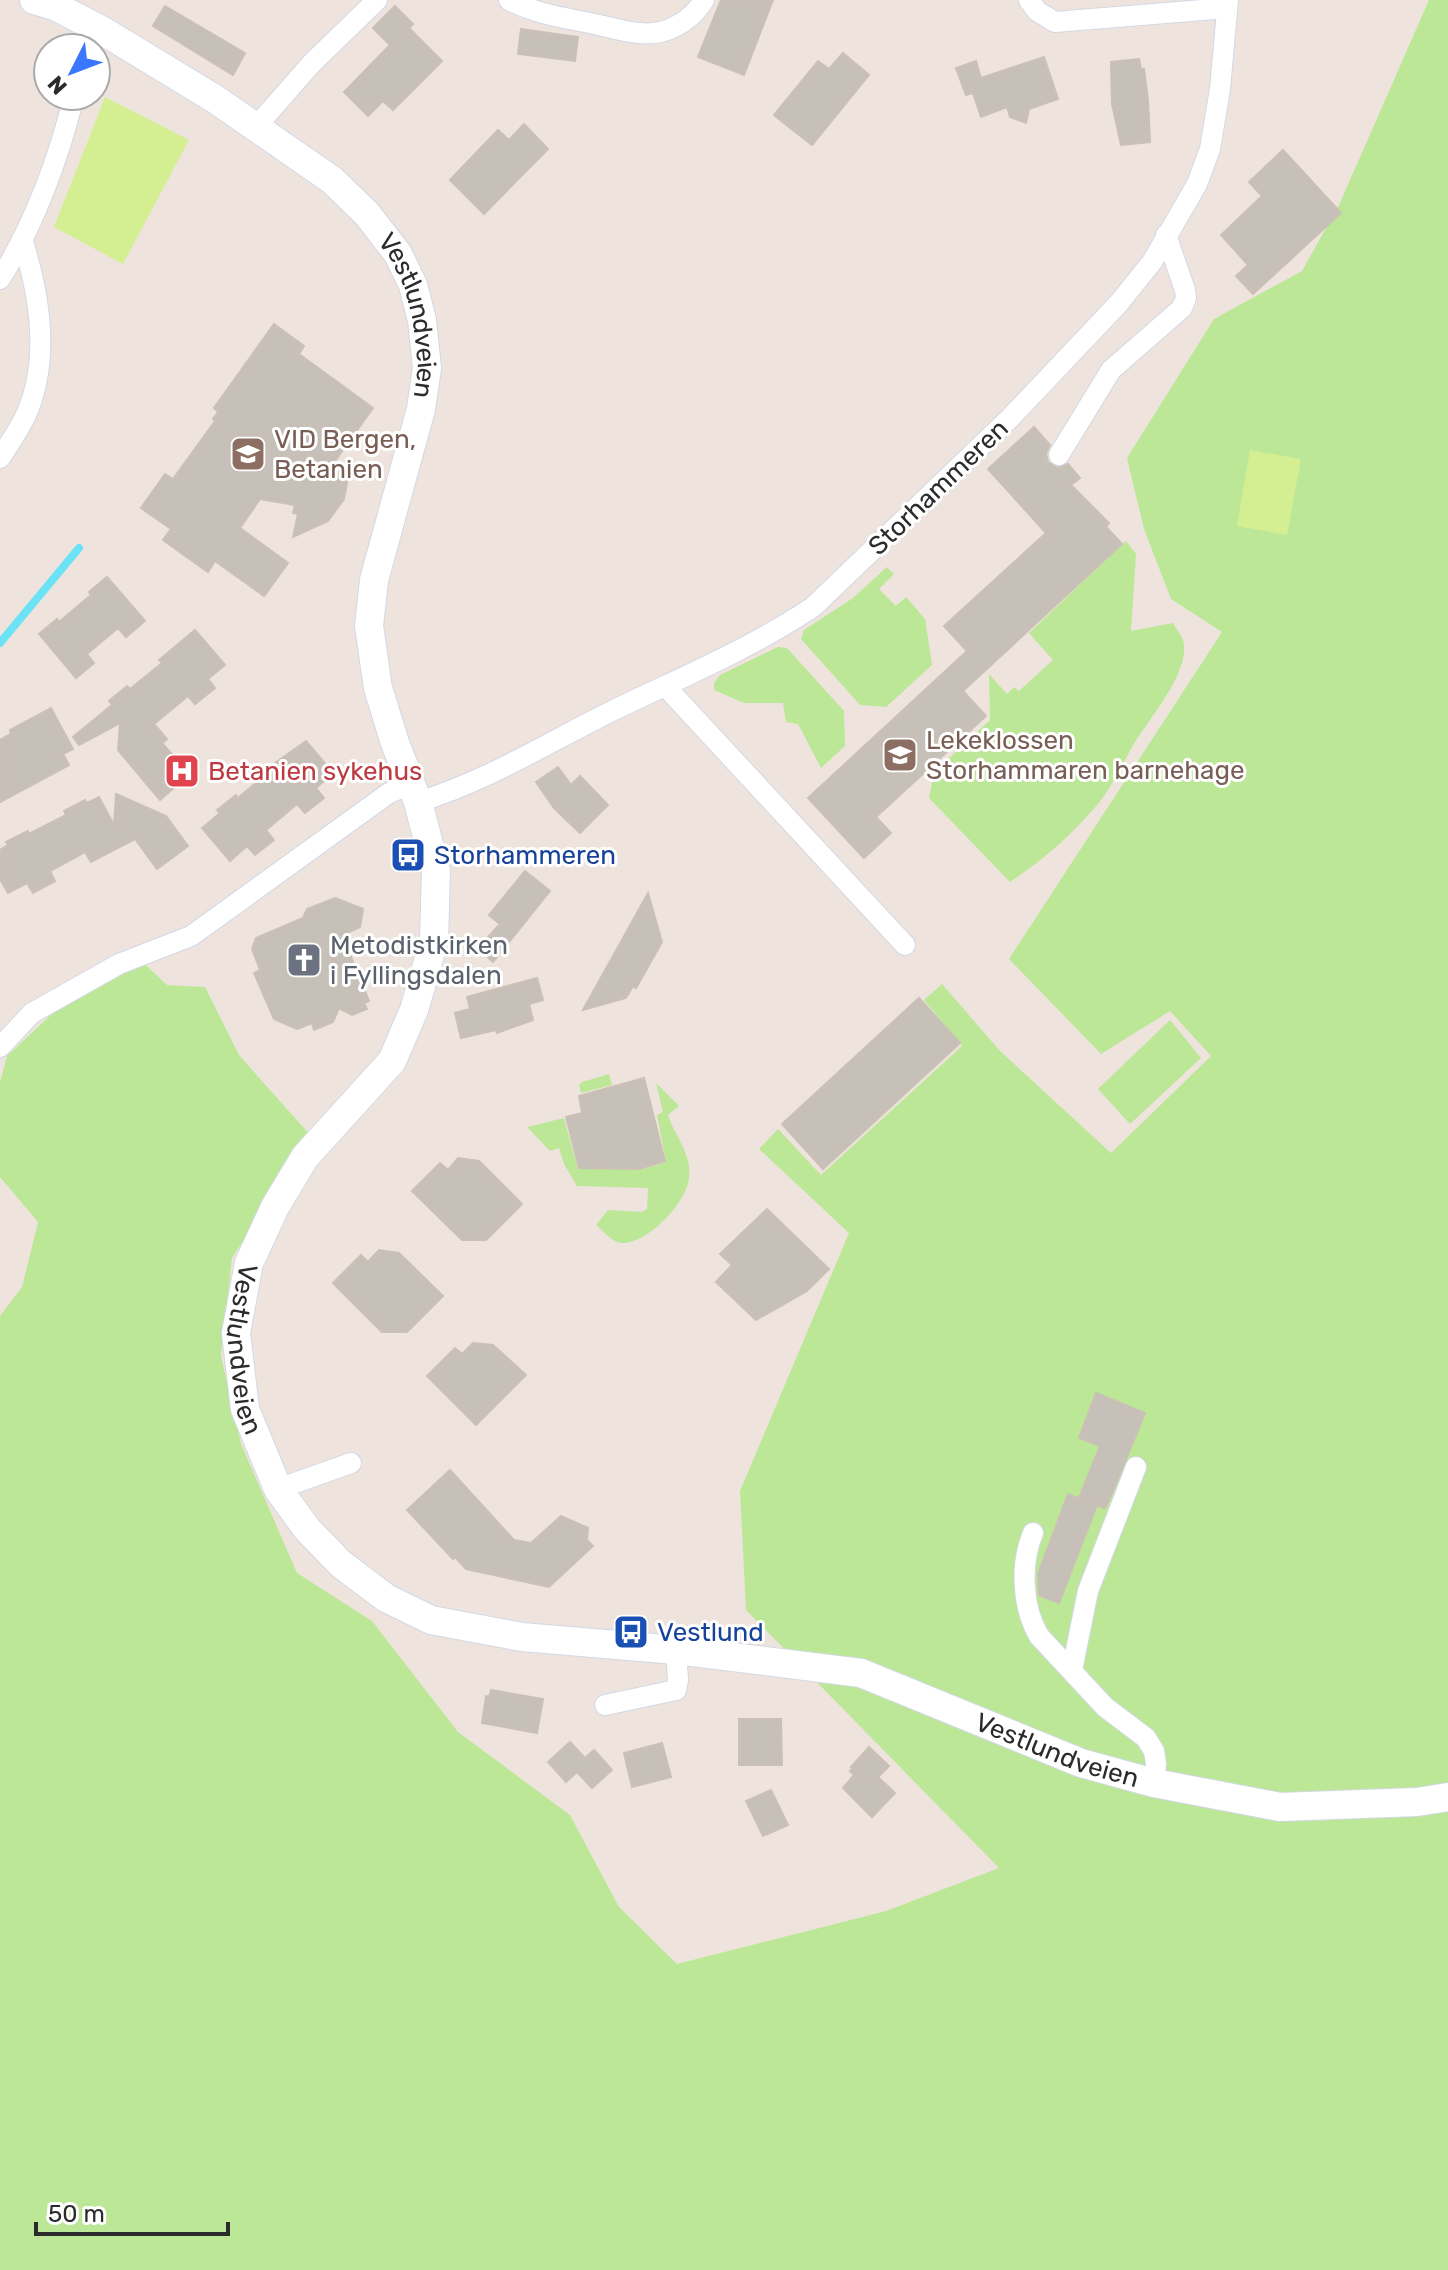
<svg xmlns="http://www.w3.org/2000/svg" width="1448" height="2270" viewBox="0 0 1448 2270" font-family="Rubik,sans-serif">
<rect width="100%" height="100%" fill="#eee4dd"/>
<!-- green -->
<g fill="#bce797">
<path d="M 1429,0 L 1448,0 L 1448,2270 L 0,2270 L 0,1316 L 22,1287 L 38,1222 L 0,1177 L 0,1082 L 7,1056 L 86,982 L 132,952 L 167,985 L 205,987 L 239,1055 L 311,1136 L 232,1258 L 221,1356 L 241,1444 L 297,1573 L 372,1621 L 458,1732 L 570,1815 L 619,1907 L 677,1964 L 886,1911 L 999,1868 L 746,1610 L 740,1491 L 849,1233 L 759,1149 L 778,1129 L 821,1175 L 962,1046 L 924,1000 L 942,984 L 1000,1051 L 1111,1153 L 1211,1056 L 1170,1011 L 1101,1054 L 1009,959 L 1222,632 L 1171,599 L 1144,529 L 1127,458 L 1214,319 L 1302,271 L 1339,205 Z"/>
<path d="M 1126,541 L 1136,554 L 1131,631 L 1173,623 C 1177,630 1184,638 1184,645 C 1187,675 1151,717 1135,742 C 1120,767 1110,793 1089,814 C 1064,842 1041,861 1010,882 L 929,798 L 934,772 L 990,720 L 989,674 L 1007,694 L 1014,687 L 1019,691 L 1053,660 L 1029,633 Z"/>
<path d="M 887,567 L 894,574 L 879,589 L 896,606 L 906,597 L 925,619 L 932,665 L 886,707 L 860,705 L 801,639 L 804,630 L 853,598 Z"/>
<path d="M 778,647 L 787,648 L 844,711 L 845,746 L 821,768 L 798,724 L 786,722 L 783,703 L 744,703 L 714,690 L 714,683 L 720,675 Z"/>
<path d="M 1170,1020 L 1201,1058 L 1130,1124 L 1098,1089 Z"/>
<path d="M 609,1074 L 612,1085 L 581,1093 L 579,1085 L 582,1082 Z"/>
<path d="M 656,1083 L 679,1106 L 668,1115 C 675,1137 692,1153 689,1178 C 687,1202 647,1245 621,1243 C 612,1242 603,1231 596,1225 L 608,1210 L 642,1212 L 647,1209 L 648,1188 L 577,1186 L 564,1164 L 559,1148 L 550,1151 L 527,1127 L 564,1118 L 578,1169 L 643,1169 L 666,1162 L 657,1115 L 663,1112 Z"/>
</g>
<!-- pitch -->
<g fill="#d3ef92">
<path d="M 105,97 L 189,140 L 123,264 L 54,227 Z"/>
<path d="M 1250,450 L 1301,459 L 1287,535 L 1237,526 Z"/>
</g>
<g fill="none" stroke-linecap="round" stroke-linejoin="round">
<!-- stream -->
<path stroke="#6be2f5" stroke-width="8" d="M 0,643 L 79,548"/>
</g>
<!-- building -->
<g fill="#c6c0b8" stroke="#cac0b6" stroke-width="2">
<path d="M 721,0 L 773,0 L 744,75 L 698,57 Z"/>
<path d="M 165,6 L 245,53 L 233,75 L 153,26 Z"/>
<path d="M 395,6 L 413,24 L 409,28 L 442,61 L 393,110 L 383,101 L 368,116 L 344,92 L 390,45 L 373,28 Z"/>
<path d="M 521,29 L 578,37 L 575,61 L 518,54 Z"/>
<path d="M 843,53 L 869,75 L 812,145 L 774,115 L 818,61 L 829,69 Z"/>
<path d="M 1044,57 L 1058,99 L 1029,109 L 1026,123 L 1010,117 L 1007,107 L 981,117 L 973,93 L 966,95 L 956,68 L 976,61 L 981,78 Z"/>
<path d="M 1139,59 L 1141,69 L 1144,69 L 1148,100 L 1150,142 L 1121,145 L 1112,104 L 1111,62 Z"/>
<path d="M 524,124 L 548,149 L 484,214 L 450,180 L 498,130 L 509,140 Z"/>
<path d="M 1283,150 L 1341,213 L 1253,294 L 1236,276 L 1248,265 L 1221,235 L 1262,196 L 1249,182 Z"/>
<path d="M 274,324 L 304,346 L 299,354 L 373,408 L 328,471 L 349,472 L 344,499 L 328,521 L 293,537 L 298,514 L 293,513 L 295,505 L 260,499 L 240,528 L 288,563 L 264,596 L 215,561 L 208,572 L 163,540 L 171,529 L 141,508 L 165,474 L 173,479 L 215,421 L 213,419 L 218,412 L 214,408 Z"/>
<path d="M 1034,427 L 1050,445 L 1046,454 L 1048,462 L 1058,468 L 1068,464 L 1080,478 L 1071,485 L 1109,523 L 1106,527 L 1122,544 L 963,691 L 986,716 L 876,817 L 891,833 L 864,858 L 808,798 L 967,651 L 944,626 L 1046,533 L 988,469 Z"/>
<path d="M 107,577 L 145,621 L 126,637 L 118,628 L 87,654 L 94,663 L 76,678 L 39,634 L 57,619 L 59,622 L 91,595 L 89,592 Z"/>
<path d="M 195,630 L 225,665 L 208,679 L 215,688 L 195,704 L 188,696 L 154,724 L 167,739 L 162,743 L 176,759 L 164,770 L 177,785 L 160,800 L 118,750 L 120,723 L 79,745 L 73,737 L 112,705 L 109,701 L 127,686 L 130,689 L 162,663 L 159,660 Z"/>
<path d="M 51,708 L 73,749 L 63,754 L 69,765 L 0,802 L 0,740 L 11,734 L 10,730 Z"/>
<path d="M 306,741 L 333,773 L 316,788 L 324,798 L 305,813 L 297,804 L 266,830 L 274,840 L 255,855 L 247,846 L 230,861 L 202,828 L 220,813 L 217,810 L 236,795 L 238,798 L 270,771 L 268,768 Z"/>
<path d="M 558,767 L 571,785 L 580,776 L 608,805 L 580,833 L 554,808 L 536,782 Z"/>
<path d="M 116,794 L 166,816 L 188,846 L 157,869 L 135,839 L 91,862 L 85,852 L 50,871 L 55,881 L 33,893 L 27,883 L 8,893 L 0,879 L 0,850 L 8,845 L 6,842 L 28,831 L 29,834 L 66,815 L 64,811 L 85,800 L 87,803 L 99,797 L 114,825 Z"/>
<path d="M 525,871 L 550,891 L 493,962 L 478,948 L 500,924 L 489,915 Z"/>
<path d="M 648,893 L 662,942 L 636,988 L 633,986 L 626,998 L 583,1010 Z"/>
<path d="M 335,898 L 363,909 L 360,927 L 345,934 L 349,943 L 346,945 L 369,1001 L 364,1003 L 367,1009 L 352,1015 L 339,1008 L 333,1022 L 314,1030 L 312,1023 L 297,1029 L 274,1019 L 254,973 L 260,970 L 252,949 L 256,938 L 303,918 L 307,909 Z"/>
<path d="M 537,978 L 543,1000 L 529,1004 L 533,1020 L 497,1033 L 496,1030 L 461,1038 L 455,1013 L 470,1009 L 467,997 Z"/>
<path d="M 919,998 L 960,1043 L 823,1169 L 782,1124 Z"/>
<path d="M 644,1078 L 665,1161 L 639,1169 L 579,1168 L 566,1117 L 582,1113 L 579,1096 Z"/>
<path d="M 458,1158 L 479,1161 L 522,1204 L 486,1240 L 462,1240 L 412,1191 L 440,1163 L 448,1170 Z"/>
<path d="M 767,1209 L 829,1269 L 807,1291 L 756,1320 L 716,1282 L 732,1265 L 720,1254 Z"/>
<path d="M 379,1250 L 399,1253 L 443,1296 L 407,1332 L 382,1332 L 333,1283 L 361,1255 L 368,1262 Z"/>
<path d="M 473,1343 L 493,1345 L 526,1375 L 476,1425 L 427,1376 L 455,1348 L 462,1354 Z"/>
<path d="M 1096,1393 L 1145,1413 L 1107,1505 L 1104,1508 L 1097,1505 L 1059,1603 L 1039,1595 L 1038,1574 L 1068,1494 L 1091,1503 L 1079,1498 L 1100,1446 L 1079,1438 Z"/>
<path d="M 450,1470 L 514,1540 L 531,1543 L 561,1516 L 588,1528 L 587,1540 L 593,1546 L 549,1587 L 466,1569 L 455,1557 L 453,1559 L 407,1510 Z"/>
<path d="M 491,1690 L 543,1699 L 537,1733 L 482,1723 L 486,1696 L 489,1697 Z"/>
<path d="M 739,1719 L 781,1719 L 782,1765 L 739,1765 Z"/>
<path d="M 570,1742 L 585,1758 L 594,1750 L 612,1770 L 592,1788 L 577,1772 L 566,1782 L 548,1762 Z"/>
<path d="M 662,1743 L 671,1777 L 632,1787 L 624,1753 Z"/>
<path d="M 869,1747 L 889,1766 L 878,1777 L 895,1793 L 872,1817 L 843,1788 L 854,1775 L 850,1771 L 853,1768 L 851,1767 Z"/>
<path d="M 771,1790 L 788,1825 L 763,1836 L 746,1801 Z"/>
</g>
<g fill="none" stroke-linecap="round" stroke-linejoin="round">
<defs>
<g id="street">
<path d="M 509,0 C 538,15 568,18 599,25 C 617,29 635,35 654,33 C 674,31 694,17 704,0"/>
<path d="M 1029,0 L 1037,11 L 1055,22 L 1227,8"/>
<path d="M 256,127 L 312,63 L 377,0"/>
<path d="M 0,279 C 34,225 59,158 74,96"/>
<path d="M 1059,455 L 1111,370 L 1182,308 L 1186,298 L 1185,290 L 1166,235"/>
<path d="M 0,458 C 9,444 19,430 26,415 C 50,361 40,295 22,239"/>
<path d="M 666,687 L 905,945"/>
<path d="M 418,802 C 487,781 547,743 612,711 C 680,678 750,649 813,607 L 1010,418 L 1119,303 L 1152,262 L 1197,184 L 1210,149 L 1220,89 L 1228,0"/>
<path d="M 0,1047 L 32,1013 L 119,964 L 191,936 L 389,793 L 410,784"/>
<path d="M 278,1489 L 351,1463"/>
<path d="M 1033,1533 C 1020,1564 1022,1607 1039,1636 L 1105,1707 L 1146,1738 L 1154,1751 L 1156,1764 L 1154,1783"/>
<path d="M 1072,1670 L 1088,1591 L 1136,1467"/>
<path d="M 605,1705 L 676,1690 L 678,1680 L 676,1650"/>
</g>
<g id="secondary">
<path id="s1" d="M 34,0 L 55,6 L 103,31 L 215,99 L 332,180 L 367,214 L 398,254 L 413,285 L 422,320 L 427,368 L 421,409 L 374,580 L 369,626 L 378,688 L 395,743 L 418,802 L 436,871 L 434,941 L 414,1010 L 392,1061 L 305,1157 L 275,1207 L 249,1263 L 236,1333 L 245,1409 L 278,1489 L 307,1529 L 341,1564 L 386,1598 L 431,1620 L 522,1637 L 676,1650 L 861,1673 L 1081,1763 L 1154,1783 L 1280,1807 L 1417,1802 L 1448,1797"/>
</g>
</defs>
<!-- street casing -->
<use href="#street" stroke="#d2d8e5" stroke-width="22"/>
<!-- secondary casing -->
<use href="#secondary" stroke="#d2d8e5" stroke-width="30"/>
<!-- street -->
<use href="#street" stroke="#fff" stroke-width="20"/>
<!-- secondary -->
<use href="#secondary" stroke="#fff" stroke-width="28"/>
</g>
<!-- icons -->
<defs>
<symbol id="university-square" viewBox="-11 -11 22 22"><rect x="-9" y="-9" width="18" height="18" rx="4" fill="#8d6e63" stroke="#fff"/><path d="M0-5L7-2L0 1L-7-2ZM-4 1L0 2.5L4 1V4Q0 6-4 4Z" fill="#fff"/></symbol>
<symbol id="school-square" viewBox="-11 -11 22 22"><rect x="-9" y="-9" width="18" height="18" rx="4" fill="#8d6e63" stroke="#fff"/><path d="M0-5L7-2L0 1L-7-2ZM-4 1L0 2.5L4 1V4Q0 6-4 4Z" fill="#fff"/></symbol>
<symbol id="hospital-square" viewBox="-11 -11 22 22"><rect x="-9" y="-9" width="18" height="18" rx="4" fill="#e0444e" stroke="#fff"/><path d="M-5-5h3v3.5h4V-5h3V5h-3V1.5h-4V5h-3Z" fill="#fff"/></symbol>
<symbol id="bus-square" viewBox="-11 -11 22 22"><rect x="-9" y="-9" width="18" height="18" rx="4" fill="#1a4fb4" stroke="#fff"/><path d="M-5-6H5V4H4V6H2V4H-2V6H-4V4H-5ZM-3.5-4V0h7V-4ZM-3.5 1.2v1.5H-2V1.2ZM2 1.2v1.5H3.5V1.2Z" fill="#fff"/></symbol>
<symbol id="church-square" viewBox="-11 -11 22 22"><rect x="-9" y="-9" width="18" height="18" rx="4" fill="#6b7280" stroke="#fff"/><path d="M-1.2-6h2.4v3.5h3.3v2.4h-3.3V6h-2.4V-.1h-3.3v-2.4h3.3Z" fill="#fff"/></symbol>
</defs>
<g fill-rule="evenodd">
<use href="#university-square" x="228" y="434" width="40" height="40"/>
<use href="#school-square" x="880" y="735" width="40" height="40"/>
<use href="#hospital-square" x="162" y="751" width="40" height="40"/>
<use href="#bus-square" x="388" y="835" width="40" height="40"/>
<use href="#church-square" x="284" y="940" width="40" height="40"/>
<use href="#bus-square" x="611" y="1612" width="40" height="40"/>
</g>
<g text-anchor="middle" stroke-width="6" stroke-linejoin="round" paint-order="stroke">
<!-- street labels -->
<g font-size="26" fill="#2b2b2b" stroke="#fff">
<text dy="9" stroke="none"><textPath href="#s1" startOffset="512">Vestlundveien</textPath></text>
<text transform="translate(938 487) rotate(-44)" y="9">Storhammeren</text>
<text dy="9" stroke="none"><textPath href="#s1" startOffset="1622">Vestlundveien</textPath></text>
<text dy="9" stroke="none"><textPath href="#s1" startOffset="2618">Vestlundveien</textPath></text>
</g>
<!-- education labels -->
<g font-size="26" fill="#785e54" stroke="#fff" text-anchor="start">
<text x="274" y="448">VID Bergen,<tspan x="274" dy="30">Betanien</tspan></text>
<text x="926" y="749">Lekeklossen<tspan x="926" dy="30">Storhammaren barnehage</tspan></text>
</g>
<!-- health labels -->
<g font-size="26" fill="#be3a42" stroke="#fff" text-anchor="start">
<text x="208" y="780">Betanien sykehus</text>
</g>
<!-- transit labels -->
<g font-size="26" fill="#164399" stroke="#fff" text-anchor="start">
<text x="434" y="864">Storhammeren</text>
<text x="657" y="1641">Vestlund</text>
</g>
<!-- worship labels -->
<g font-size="26" fill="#5b616d" stroke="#fff" text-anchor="start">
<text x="330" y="954">Metodistkirken<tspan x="330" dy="30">i Fyllingsdalen</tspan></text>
</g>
</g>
<!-- north arrow -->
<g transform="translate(72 72) rotate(228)"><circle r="38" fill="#ffffff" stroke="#aaaaaa" stroke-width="2"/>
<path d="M0-6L14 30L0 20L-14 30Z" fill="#3977ff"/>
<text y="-12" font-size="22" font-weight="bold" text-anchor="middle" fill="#2b2b2b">N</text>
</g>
<!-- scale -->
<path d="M36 2222v12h192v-12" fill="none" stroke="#2b2b2b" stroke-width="4"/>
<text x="48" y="2222" font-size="24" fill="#2b2b2b" stroke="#ffffff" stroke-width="6" paint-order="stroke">50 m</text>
</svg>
